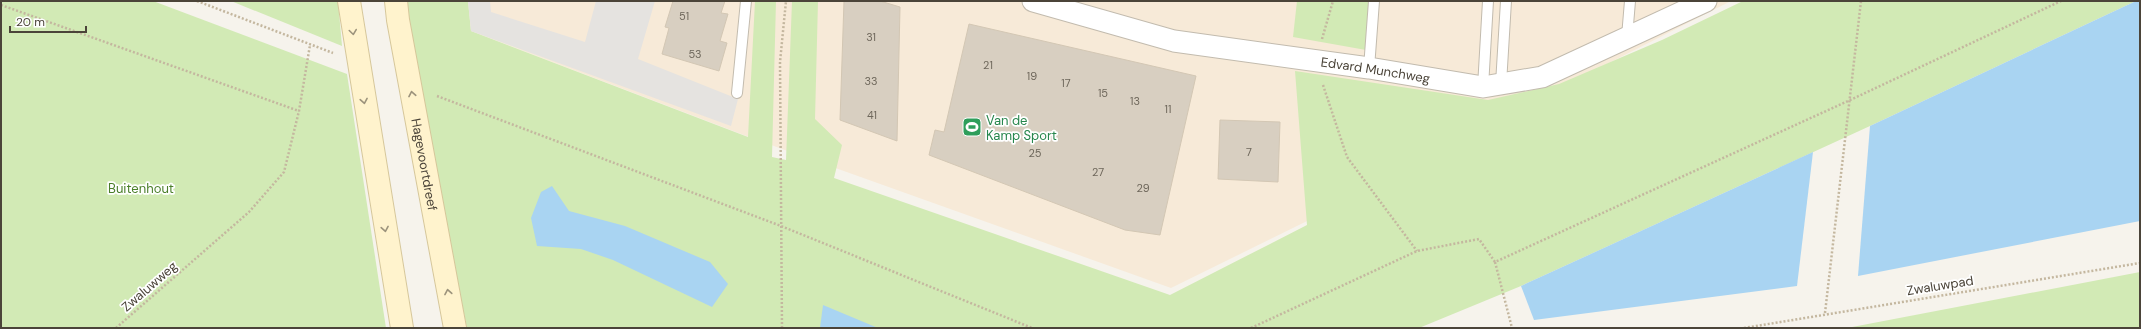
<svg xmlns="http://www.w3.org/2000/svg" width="2141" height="329" viewBox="0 0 2141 329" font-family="'DM Sans',sans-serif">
<rect width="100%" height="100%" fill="#f6f3ec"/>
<!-- commercial -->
<path fill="#f7ead8" d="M 468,1 L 1731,1 L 1532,102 L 1421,165 L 1171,288 L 749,137 L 471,31 Z"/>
<!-- green -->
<g fill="#d2eab5">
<path d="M 1,1 L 153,1 L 347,74 L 386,328 L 1,328 Z"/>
<path d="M 231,1 L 338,1 L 342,46 Z"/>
<path d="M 404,1 L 468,1 L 471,31 L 748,137 L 755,1 L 776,1 L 772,157 L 786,160 L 792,1 L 818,1 L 815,119 L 842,145 L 834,178 L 1170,295 L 1307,225 L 1295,71 L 1488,100 L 1559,84 L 1662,40 L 1743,1 L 2136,1 L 1870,126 L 1521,286 L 1419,328 L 467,328 L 408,41 Z"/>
<path d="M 1297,1 L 1369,1 L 1366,50 L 1293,37 Z"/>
<path d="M 2140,272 L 2140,328 L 1847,328 Z"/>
</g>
<!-- parking -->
<path fill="#e5e3e0" d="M 468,1 L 490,1 L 491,12 L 585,42 L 596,1 L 655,1 L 638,59 L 738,99 L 731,126 L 471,31 Z"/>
<!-- water -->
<g fill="#a9d4f2">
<path d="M 2136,1 L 2140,1 L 2140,221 L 1858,276 L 1870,126 Z"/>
<path d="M 1813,152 L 1797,286 L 1534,320 L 1521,286 Z"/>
<path d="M 552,186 L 569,211 L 625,226 L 710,262 L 728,284 L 712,307 L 613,260 L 581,249 L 537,246 L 531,218 L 541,192 Z"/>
<path d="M 823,305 L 878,328 L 820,328 Z"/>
</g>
<!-- building -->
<g fill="#d8cfc1" stroke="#d3c7b4">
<path d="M 673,1 L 725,1 L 721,13 L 728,14 L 720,41 L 727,43 L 719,71 L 662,54 L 669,28 L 665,27 Z"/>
<path d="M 844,1 L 880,1 L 900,7 L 897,141 L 840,120 Z"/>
<path d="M 969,24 L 1196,76 L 1160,235 L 1125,230 L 929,155 L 935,130 L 944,132 Z"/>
<path d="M 1220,120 L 1280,122 L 1278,182 L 1218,179 Z"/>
</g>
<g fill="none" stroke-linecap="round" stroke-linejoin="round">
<defs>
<g id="lane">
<path d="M 1627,37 L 1630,1"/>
<path d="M 1369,68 L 1374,1"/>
<path d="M 1501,84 L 1506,1"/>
<path d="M 1483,87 L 1488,1"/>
<path d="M 737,93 L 746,1"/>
</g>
<g id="street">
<path id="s1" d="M 1033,1 L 1174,41 L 1369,68 L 1483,87 L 1542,77 L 1706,1"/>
</g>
<g id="secondary">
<path d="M 349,1 L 402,328"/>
<path id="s2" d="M 396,1 L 398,20 L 455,328"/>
</g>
</defs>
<!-- lane casing -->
<use href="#lane" stroke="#c2bbae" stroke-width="12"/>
<!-- street casing -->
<use href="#street" stroke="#c2bbae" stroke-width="23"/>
<!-- secondary casing -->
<use href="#secondary" stroke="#d6c79b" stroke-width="24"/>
<!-- path -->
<g stroke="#c4b79f" stroke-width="2.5" stroke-dasharray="2 2" stroke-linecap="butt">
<path d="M 197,1 L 333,53"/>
<path d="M 1,5 L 299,111"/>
<path d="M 1322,39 L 1333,1"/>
<path d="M 1323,85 L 1347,157 L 1417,251"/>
<path d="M 437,96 L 781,226 L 1032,328"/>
<path d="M 1495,262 L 1512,328"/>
<path d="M 1825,313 L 1861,1"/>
<path d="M 116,328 L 249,212 L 284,172 L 299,111 L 310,45"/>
<path d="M 782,328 L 780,62 L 786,1"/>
<path d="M 1251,328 L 1417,251 L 1479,239 L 1495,262 L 1848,101 L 2061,1"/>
<path d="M 1744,328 L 2140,263"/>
</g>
<!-- lane -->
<use href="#lane" stroke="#fff" stroke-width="10"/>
<!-- street -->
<use href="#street" stroke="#fff" stroke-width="21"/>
<!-- secondary -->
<use href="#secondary" stroke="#fff3cd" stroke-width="22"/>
</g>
<!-- one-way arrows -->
<defs><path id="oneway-chevron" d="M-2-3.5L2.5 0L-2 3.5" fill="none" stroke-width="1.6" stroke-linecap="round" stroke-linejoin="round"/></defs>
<g stroke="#9c937c">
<use href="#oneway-chevron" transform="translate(353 32) rotate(82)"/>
<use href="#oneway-chevron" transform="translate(412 94) rotate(-101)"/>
<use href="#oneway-chevron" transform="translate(364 101) rotate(80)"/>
<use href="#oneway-chevron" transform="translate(385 229) rotate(80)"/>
<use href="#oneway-chevron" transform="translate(448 292) rotate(-100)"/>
</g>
<!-- icons -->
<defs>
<symbol id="stadium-square" viewBox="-11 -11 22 22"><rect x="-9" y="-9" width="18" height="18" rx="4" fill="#2e9e5b" stroke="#fff"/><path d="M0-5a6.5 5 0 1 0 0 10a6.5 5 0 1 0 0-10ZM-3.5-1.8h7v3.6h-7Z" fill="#fff"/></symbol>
</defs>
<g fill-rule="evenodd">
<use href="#stadium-square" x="961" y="116" width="22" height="22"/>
</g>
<g text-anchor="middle" stroke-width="3.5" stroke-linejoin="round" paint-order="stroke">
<!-- number labels -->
<g font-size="11" fill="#6e675b">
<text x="684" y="20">51</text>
<text x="871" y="41">31</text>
<text x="695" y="58">53</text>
<text x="988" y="69">21</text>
<text x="1032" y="80">19</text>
<text x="871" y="85">33</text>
<text x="1066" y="87">17</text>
<text x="1103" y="97">15</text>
<text x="1135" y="105">13</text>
<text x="1168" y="113">11</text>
<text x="872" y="119">41</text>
<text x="1249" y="156">7</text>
<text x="1035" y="157">25</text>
<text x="1098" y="176">27</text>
<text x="1143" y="192">29</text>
</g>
<!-- street labels -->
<g font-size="13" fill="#4b4439" stroke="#fff">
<text dy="5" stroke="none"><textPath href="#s1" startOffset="350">Edvard Munchweg</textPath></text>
<text dy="5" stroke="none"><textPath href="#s2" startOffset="166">Hagevoortdreef</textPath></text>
<text transform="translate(1940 285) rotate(-9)" y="5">Zwaluwpad</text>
<text transform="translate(149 286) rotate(-41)" y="5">Zwaluwweg</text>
</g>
<!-- leisure labels -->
<g font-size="13" fill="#27864d" stroke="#fff" text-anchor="start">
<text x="986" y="125">Van de<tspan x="986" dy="15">Kamp Sport</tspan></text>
</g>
<!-- park labels -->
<g font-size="13" fill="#4a7f2a" stroke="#fff">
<text x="141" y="193">Buitenhout</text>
</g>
</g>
<!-- border -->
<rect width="2141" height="329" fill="none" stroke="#4b4439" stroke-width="4"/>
<!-- scale -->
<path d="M10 26v6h76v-6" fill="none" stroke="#4b4439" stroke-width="2"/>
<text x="16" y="26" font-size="12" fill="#4b4439" stroke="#ffffff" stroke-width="3" paint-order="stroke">20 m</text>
</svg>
